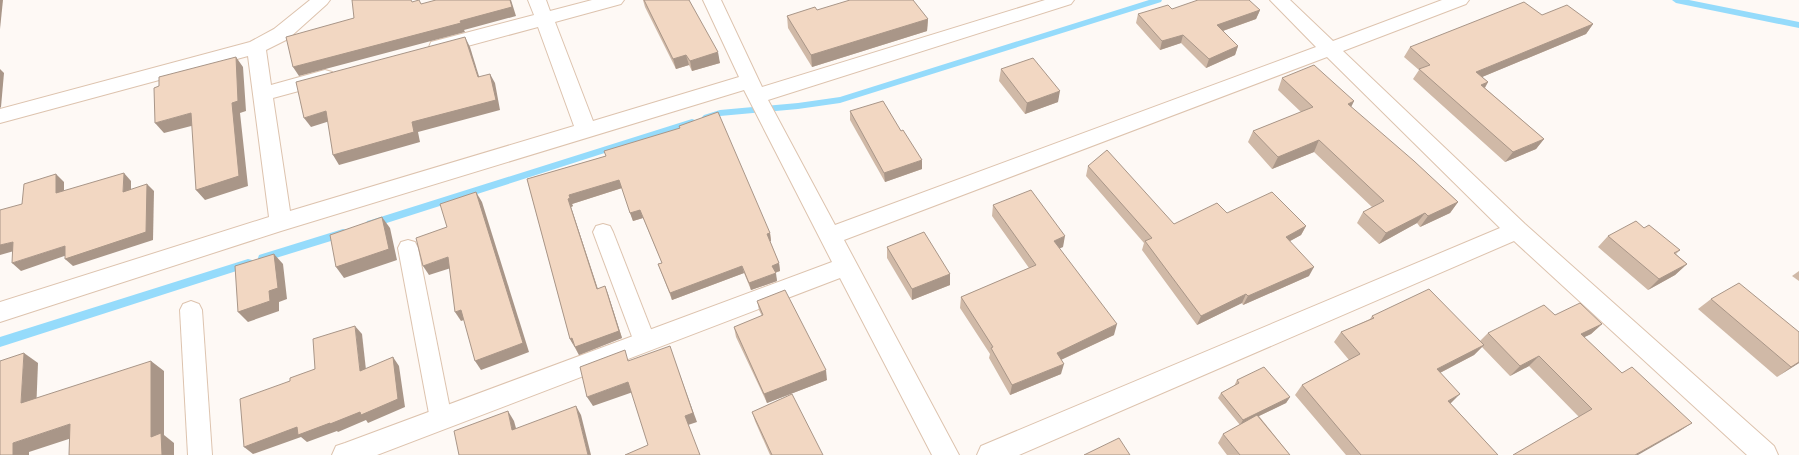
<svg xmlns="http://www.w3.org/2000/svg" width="1799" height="455" viewBox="0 0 1799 455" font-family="'Source Serif 4',serif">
<rect width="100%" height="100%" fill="#fef9f5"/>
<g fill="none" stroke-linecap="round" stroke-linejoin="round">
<!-- stream -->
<g fill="#95dbfb" fill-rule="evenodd">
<path d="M 1149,0 L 1162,0 L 1161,2 L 840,103 L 798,109 L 720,116 L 707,120 L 702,117 L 704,115 L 720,110 L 798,103 L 840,97 Z"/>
<path d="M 1672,0 L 1689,0 L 1799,22 L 1799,28 L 1676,3 Z"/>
<path d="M 692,119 L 695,120 L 697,122 L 695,124 L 371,228 L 367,227 L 366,224 L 367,221 L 371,220 Z"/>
<path d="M 343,229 L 347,230 L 348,233 L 347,236 L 263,262 L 259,261 L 258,258 L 259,255 Z"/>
<path d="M 248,259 L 252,260 L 253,263 L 252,266 L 0,347 L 0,337 Z"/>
</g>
<defs>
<g id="service">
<path d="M 603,224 L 610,226 L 613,232 L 656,342 L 653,349 L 645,351 L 637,349 L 634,342 L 593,232 L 596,226 Z"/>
<path d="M 408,240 L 415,242 L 418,248 L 452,419 L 449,426 L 441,429 L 433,426 L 430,419 L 398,248 L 401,242 Z"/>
<path d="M 191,301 L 199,304 L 202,310 L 212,455 L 188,455 L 180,310 L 183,304 Z"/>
</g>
<path id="minor" d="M 310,0 L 330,0 L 327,4 L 288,39 L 266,50 L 271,85 L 325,70 L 332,72 L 335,77 L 332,82 L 273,98 L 290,211 L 574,126 L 538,27 L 438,54 L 431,52 L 429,47 L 431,42 L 534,15 L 528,0 L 546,0 L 550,11 L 592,0 L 624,0 L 621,4 L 555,22 L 593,121 L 739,77 L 703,0 L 721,0 L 762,87 L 1045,0 L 1074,0 L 1071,4 L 768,100 L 835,225 L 1316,47 L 1270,0 L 1290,0 L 1333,41 L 1442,0 L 1469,0 L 1466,4 L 1343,51 L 1525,224 L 1774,446 L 1778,455 L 1747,455 L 1514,241 L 1019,455 L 977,455 L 981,446 L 1500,228 L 1327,57 L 844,240 L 959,455 L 932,455 L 840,278 L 377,455 L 332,455 L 336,446 L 345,443 L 832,262 L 744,90 L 281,231 L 0,322 L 0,302 L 269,217 L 248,56 L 0,123 L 0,109 L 250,42 L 274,29 Z"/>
</defs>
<!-- service casing -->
<use href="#service" stroke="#ddc3ae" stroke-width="2"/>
<!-- minor casing -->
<use href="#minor" stroke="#ddc3ae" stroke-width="2"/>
<!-- service -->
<use href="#service" fill="#fff" fill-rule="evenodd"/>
<!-- minor -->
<use href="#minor" fill="#fff" fill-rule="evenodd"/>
</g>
<!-- wall -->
<g fill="#d0b9a7">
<path d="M 643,0 L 689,0 L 720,63 L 692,71 L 689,65 L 676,69 L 645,7 Z"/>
<path d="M 1172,9 L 1260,10 L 1256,19 L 1223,31 L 1238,46 L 1235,55 L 1206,68 L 1181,43 L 1160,50 L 1136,23 L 1138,14 Z"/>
<path d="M 817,10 L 928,19 L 927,31 L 812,67 L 788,28 L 787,16 Z"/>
<path d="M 1542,15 L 1593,24 L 1586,34 L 1482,77 L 1488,82 L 1485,88 L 1544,139 L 1536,149 L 1505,162 L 1413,79 L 1419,70 L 1404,57 L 1410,47 Z"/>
<path d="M 1001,69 L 1058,102 L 1025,114 L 999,81 Z"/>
<path d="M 1282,78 L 1354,101 L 1351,107 L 1458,202 L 1450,213 L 1420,227 L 1417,223 L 1379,244 L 1357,223 L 1363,212 L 1372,207 L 1314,152 L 1272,169 L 1248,142 L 1253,131 L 1301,112 L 1278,90 Z"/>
<path d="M 850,111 L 922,169 L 885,182 L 850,120 Z"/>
<path d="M 679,126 L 770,233 L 771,241 L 770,241 L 779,263 L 780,271 L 775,273 L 777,281 L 751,290 L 744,273 L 672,300 L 658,264 L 662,263 L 643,218 L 633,221 L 622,188 L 572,204 L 573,206 L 571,207 L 598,289 L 605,286 L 608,294 L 622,338 L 579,355 L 570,339 L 527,179 L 606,156 L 680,128 Z"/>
<path d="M 1088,166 L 1174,224 L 1227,213 L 1306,226 L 1301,235 L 1290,241 L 1309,276 L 1243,305 L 1242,303 L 1197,325 L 1142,250 L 1144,243 L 1086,176 Z"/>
<path d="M 993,205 L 1063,247 L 1059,248 L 1114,335 L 1061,360 L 1061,374 L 1010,395 L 989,358 L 990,354 L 960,308 L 961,297 L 1029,268 L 992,216 Z"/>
<path d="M 1644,228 L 1680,250 L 1676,254 L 1687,264 L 1675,275 L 1648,290 L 1598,247 L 1608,236 Z"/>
<path d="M 887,247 L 950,274 L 950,285 L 912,300 L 887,258 Z"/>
<path d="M 1799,271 L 1799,281 L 1792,276 Z"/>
<path d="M 1711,299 L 1799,363 L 1777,377 L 1698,309 Z"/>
<path d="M 757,301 L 827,380 L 767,403 L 736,337 L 734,327 L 762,316 L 759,310 Z"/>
<path d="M 1555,315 L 1602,324 L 1591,334 L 1584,337 L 1622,373 L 1692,423 L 1678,432 L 1579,417 L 1529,366 L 1510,376 L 1482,347 L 1474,355 L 1440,373 L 1450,403 L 1498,455 L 1346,455 L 1295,395 L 1302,385 L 1349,360 L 1334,342 L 1341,332 L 1370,319 L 1372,316 L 1480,341 L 1488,333 Z"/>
<path d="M 1237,380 L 1290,397 L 1286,403 L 1259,416 L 1290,455 L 1227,455 L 1218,443 L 1223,434 L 1240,425 L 1218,398 L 1221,393 L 1234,386 Z"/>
<path d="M 752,412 L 823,455 L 770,455 L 755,421 Z"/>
</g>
<!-- shaded-wall -->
<g fill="#a99688">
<path d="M 0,0 L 3,0 L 0,29 Z"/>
<path d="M 510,0 L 511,0 L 516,16 L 464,30 L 465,32 L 299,76 L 293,67 L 460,21 Z"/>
<path d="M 1260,10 L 1256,19 L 1214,34 L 1217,25 Z"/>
<path d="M 928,19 L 927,31 L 812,67 L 811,55 Z"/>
<path d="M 1593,24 L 1586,34 L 1470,82 L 1476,72 Z"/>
<path d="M 1183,35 L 1181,43 L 1160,50 L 1162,41 Z"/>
<path d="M 465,37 L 470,47 L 482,86 L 478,77 Z"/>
<path d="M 1238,46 L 1235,55 L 1206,68 L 1209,59 Z"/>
<path d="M 718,52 L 720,63 L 692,71 L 690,61 Z"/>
<path d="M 686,55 L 689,65 L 676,69 L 673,59 Z"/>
<path d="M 236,57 L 243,67 L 246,111 L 240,113 L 248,186 L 205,200 L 196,190 L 232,103 Z"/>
<path d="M 0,69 L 4,73 L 1,107 L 0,108 Z"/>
<path d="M 490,74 L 495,83 L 500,110 L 418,132 L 420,142 L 339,165 L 333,155 L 412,122 Z"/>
<path d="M 1488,82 L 1482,92 L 1481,85 Z"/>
<path d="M 1060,91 L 1058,102 L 1025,114 L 1027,103 Z"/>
<path d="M 1354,101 L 1348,113 L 1348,104 Z"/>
<path d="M 326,111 L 333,120 L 311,127 L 304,118 Z"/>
<path d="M 191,113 L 199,124 L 164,133 L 155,123 Z"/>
<path d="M 1544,139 L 1536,149 L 1505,162 L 1513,152 Z"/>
<path d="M 1319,140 L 1314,152 L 1272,169 L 1278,157 Z"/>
<path d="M 922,160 L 922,169 L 885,182 L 884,173 Z"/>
<path d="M 124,173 L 131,181 L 131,199 L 123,192 Z"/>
<path d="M 56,174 L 64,182 L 64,200 L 56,193 Z"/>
<path d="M 619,180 L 622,188 L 572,204 L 573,206 L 571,207 L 600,296 L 597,289 L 568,199 L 569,195 Z"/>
<path d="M 147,184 L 154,191 L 153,240 L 73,266 L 65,259 Z"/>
<path d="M 476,192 L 482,202 L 529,352 L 481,370 L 475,361 Z"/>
<path d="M 1458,202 L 1450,213 L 1420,227 L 1428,216 Z"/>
<path d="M 640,210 L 643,218 L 633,221 L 630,213 Z"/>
<path d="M 1425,213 L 1417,223 L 1379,244 L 1386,233 Z"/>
<path d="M 382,217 L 390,228 L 397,260 L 344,278 L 336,267 Z"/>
<path d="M 1306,226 L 1301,235 L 1281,246 L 1286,237 Z"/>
<path d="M 770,233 L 771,241 L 768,242 L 767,234 Z"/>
<path d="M 1065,236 L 1063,247 L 1051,252 L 1054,241 Z"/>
<path d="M 13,242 L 21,249 L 0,255 L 0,245 Z"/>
<path d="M 65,246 L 73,253 L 21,271 L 12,263 Z"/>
<path d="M 274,254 L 283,264 L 287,299 L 279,302 L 279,311 L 248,322 L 238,312 L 269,291 Z"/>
<path d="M 448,257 L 454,267 L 429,275 L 423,266 Z"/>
<path d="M 779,263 L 780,271 L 773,273 L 772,266 Z"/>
<path d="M 1687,264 L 1675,275 L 1648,290 L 1659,279 Z"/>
<path d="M 742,266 L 744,273 L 672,300 L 670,293 Z"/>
<path d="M 1314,267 L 1309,276 L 1243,305 L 1248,296 Z"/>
<path d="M 776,273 L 777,281 L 751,290 L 749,283 Z"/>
<path d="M 950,274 L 950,285 L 912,300 L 912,289 Z"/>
<path d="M 605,286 L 608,294 L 622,338 L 579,355 L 575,347 Z"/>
<path d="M 1246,294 L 1242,303 L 1197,325 L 1201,316 Z"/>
<path d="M 461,310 L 467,319 L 461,321 L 455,312 Z"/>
<path d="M 1117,324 L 1114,335 L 1054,363 L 1057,353 Z"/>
<path d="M 1602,324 L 1591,334 L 1570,344 L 1581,334 Z"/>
<path d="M 355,326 L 362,334 L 367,379 L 360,371 Z"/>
<path d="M 572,338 L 574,346 L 570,339 Z"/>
<path d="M 1484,345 L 1474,355 L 1428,379 L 1437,369 Z"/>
<path d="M 24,353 L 38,363 L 36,413 L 21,403 Z"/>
<path d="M 673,356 L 697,422 L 688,425 L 685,416 Z"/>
<path d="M 1539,356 L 1529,366 L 1510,376 L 1520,366 Z"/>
<path d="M 393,357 L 399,366 L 405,407 L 368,423 L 366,420 L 338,432 L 337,431 L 307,442 L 301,437 L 253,454 L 244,447 Z"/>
<path d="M 151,361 L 164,371 L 164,435 L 174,443 L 174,455 L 162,455 L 151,437 Z"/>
<path d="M 1799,362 L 1799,363 L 1777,377 L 1791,367 Z"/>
<path d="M 1064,364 L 1061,374 L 1010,395 L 1012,385 Z"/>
<path d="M 826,370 L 827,380 L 767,403 L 764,394 Z"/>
<path d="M 628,382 L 633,392 L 593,406 L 587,397 Z"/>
<path d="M 1460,394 L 1451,403 L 1439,410 L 1448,401 Z"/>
<path d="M 1290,397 L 1286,403 L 1240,425 L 1243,420 Z"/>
<path d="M 576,406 L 581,415 L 591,455 L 588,455 Z"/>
<path d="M 508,411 L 514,421 L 519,439 L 512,430 Z"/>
<path d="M 1692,423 L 1678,432 L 1638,455 L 1635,455 Z"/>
<path d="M 70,424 L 84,434 L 29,452 L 29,455 L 13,455 L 13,443 Z"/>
</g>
<!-- building -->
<g fill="#f2d7c2" stroke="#a99688">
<path d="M 352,0 L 411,0 L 412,2 L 419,0 L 421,4 L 436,0 L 510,0 L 512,7 L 460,21 L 461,23 L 293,67 L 286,37 L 354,18 Z"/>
<path d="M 644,0 L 689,0 L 718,52 L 690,61 L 686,55 L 673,59 Z"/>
<path d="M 850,0 L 913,0 L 928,19 L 811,55 L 787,16 L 815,7 L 817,10 Z"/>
<path d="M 1198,0 L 1249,0 L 1260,10 L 1217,25 L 1238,46 L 1209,59 L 1183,35 L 1162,41 L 1138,14 L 1168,5 L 1172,9 Z"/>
<path d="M 1524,2 L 1542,15 L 1567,5 L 1593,24 L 1476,72 L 1488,82 L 1481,85 L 1544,139 L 1513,152 L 1419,69 L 1430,65 L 1410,47 Z"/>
<path d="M 465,37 L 478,77 L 490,74 L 496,100 L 412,122 L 414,132 L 333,155 L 326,111 L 304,118 L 296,82 Z"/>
<path d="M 236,57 L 238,101 L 232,103 L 239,176 L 196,190 L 191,113 L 155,123 L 154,88 L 159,86 L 159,77 Z"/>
<path d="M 1033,58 L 1060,91 L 1027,103 L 1001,69 Z"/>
<path d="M 1314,65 L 1354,101 L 1348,104 L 1414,161 L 1458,202 L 1428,216 L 1425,213 L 1386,233 L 1363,212 L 1384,201 L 1319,140 L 1278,157 L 1253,131 L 1313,107 L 1282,78 Z"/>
<path d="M 883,101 L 901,131 L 903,130 L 922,160 L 884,173 L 850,111 Z"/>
<path d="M 718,112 L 770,233 L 767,234 L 779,263 L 772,266 L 776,273 L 749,283 L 742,266 L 670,293 L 658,264 L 662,263 L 640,210 L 630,213 L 619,180 L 569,195 L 570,198 L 568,199 L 597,289 L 605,286 L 619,331 L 575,347 L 572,338 L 570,339 L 527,179 L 606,156 L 604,151 L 680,128 L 679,126 Z"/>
<path d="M 1107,150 L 1174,224 L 1217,203 L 1227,213 L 1272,192 L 1306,226 L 1286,237 L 1314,267 L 1248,296 L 1246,294 L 1201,316 L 1145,241 L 1152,238 L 1088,166 Z"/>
<path d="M 124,173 L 123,192 L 147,184 L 146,232 L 65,259 L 65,246 L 12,263 L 13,242 L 0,245 L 0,210 L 22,204 L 24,184 L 56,174 L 56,193 Z"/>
<path d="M 1031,190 L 1065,236 L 1054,241 L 1117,324 L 1057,353 L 1064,364 L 1012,385 L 991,348 L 993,347 L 961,297 L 1036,265 L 993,205 Z"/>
<path d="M 476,192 L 523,343 L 475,361 L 461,310 L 455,312 L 448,257 L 423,266 L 416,238 L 447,227 L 440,204 Z"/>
<path d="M 382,217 L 389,249 L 336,267 L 330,235 Z"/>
<path d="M 1636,221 L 1644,228 L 1649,225 L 1680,250 L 1674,253 L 1687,264 L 1659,279 L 1608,236 Z"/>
<path d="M 924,232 L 950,274 L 912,289 L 887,247 Z"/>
<path d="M 274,254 L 278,288 L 269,291 L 270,301 L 238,312 L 235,266 Z"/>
<path d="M 1739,283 L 1799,332 L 1799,362 L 1791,367 L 1711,299 Z"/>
<path d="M 1429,289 L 1484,345 L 1437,369 L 1460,394 L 1448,401 L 1498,455 L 1361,455 L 1302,385 L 1360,354 L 1341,332 L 1374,318 L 1372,316 Z"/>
<path d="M 785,290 L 826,370 L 764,394 L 734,327 L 763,315 L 757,301 Z"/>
<path d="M 1580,303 L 1602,324 L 1581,334 L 1622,373 L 1632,367 L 1692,423 L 1635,455 L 1513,455 L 1592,409 L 1539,356 L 1520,366 L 1488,333 L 1544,305 L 1555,315 Z"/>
<path d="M 355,326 L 360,371 L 393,357 L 398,399 L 361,415 L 360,412 L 330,424 L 330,423 L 298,435 L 297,427 L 244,447 L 240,399 L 290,381 L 290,378 L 315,369 L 313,339 Z"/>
<path d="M 670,346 L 693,413 L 685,416 L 700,455 L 625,455 L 648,445 L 628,382 L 587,397 L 580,367 L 625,350 L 628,361 Z"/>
<path d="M 24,353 L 21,403 L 151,361 L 151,437 L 161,433 L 162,455 L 69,455 L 70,424 L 13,443 L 13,455 L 0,455 L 0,361 Z"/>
<path d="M 1264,367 L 1290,397 L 1243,420 L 1221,393 L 1239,383 L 1237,380 Z"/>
<path d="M 792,394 L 823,455 L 772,455 L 752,412 Z"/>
<path d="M 576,406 L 588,455 L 459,455 L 454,431 L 508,411 L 512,430 Z"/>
<path d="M 1257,415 L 1290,455 L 1240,455 L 1223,434 Z"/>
<path d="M 1119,438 L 1130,455 L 1084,455 Z"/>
</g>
</svg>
